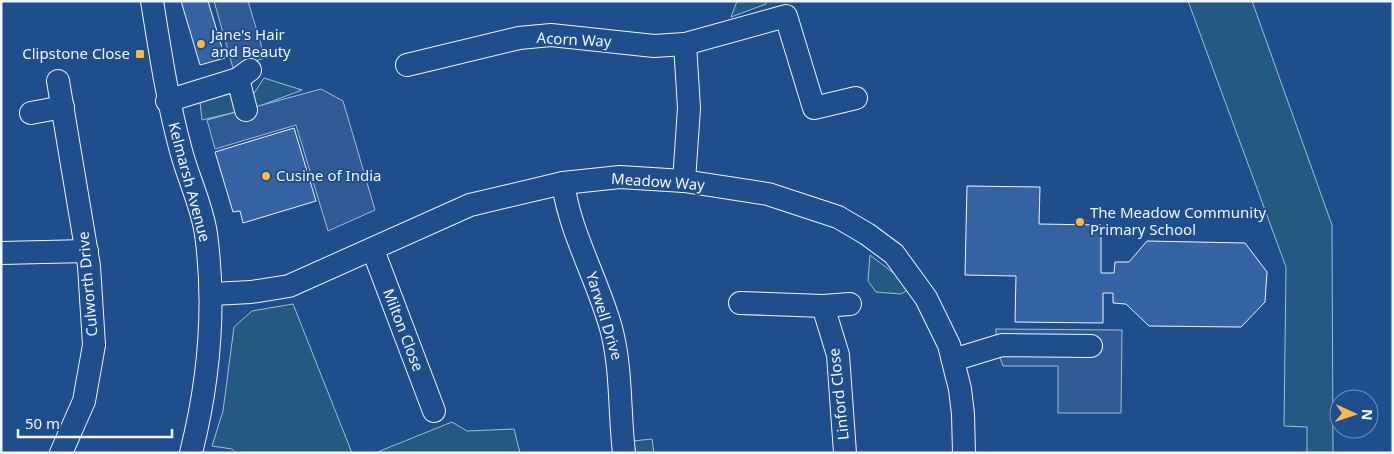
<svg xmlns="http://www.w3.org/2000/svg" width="1394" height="454" viewBox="0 0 1394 454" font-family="'Noto Sans',sans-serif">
<rect width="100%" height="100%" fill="#1f4e8c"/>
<!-- green -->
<g fill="#245a82" stroke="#a8bbd7">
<path d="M 737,1 L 766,1 L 766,4 L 731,17 Z"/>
<path d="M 1188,1 L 1252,1 L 1332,225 L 1333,453 L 1307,453 L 1307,427 L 1284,426 L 1286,267 Z"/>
<path d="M 264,78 L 302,90 L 257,107 L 253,95 Z"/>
<path d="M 229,94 L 238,102 L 240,111 L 202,120 L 200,102 Z"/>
<path d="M 870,255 L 896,275 L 908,290 L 901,294 L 876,292 L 868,281 Z"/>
<path d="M 293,304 L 352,453 L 236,453 L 232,449 L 212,446 L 223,411 L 234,327 L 252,311 Z"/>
<path d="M 452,422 L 467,431 L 514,429 L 520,453 L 375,453 Z"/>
<path d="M 652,439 L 654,453 L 636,453 L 633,441 Z"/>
</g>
<!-- parking -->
<g fill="#305b95" stroke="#a8bbd7">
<path d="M 214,1 L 248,1 L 265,58 L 233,68 Z"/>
<path d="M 321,89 L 343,101 L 375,210 L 328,231 L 296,125 L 215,149 L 207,120 Z"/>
<path d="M 996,329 L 1122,330 L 1121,413 L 1058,413 L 1058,366 L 1003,366 L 996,347 Z"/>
</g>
<!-- building -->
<g fill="#3563a3" stroke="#f2f6ff">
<path d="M 181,1 L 208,1 L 225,58 L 200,65 Z"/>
<path d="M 294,128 L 316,201 L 243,223 L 240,211 L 233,212 L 215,152 Z"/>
<path d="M 967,186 L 1040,187 L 1039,224 L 1101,225 L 1101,273 L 1114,273 L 1115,262 L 1129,262 L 1147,241 L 1245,243 L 1267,272 L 1265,302 L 1241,327 L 1149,326 L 1126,304 L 1113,303 L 1113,293 L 1103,293 L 1103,323 L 1015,322 L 1016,276 L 965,275 Z"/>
</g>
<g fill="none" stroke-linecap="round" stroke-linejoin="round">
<defs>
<g id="minor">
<path d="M 152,1 C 160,50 167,99 180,147 C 187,176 202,205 206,234 C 216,308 209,381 191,453"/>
<path d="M 407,65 L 519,38 L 551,35 L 654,46 L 685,44 L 786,16 L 814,108 L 856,98"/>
<path d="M 238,79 L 246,110"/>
<path d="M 58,81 L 89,266 L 94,345 L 84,401 L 61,453"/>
<path d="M 167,101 L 238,79 L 250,70"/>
<path d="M 31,113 L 63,107"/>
<path d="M 684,181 L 689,108 L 685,44"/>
<path d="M 563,183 C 570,233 597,278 611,328 C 622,369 619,411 624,453"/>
<path d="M 373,250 L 434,411"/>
<path d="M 1,253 L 87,251"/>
<path d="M 212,294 L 251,292 L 289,286 L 470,205 L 563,183 L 620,177 L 684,181 L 768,194 L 838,217 L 867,234 L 894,254 L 926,298 L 949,345 L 960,389 L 963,414 L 964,453"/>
<path d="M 740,303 L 823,306 L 850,304"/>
<path d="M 823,306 L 838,355 L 845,453"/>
<path d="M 953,360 L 1002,345 L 1091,346"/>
</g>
</defs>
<!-- minor casing -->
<use href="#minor" stroke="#f2f6ff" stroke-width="24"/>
<!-- minor -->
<use href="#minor" stroke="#1f4e8c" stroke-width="22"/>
</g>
<!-- markers -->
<g fill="#ffb74d" stroke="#1f4e8c" stroke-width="2">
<circle cx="201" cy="44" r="5"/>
<rect x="135" y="49" width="10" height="10" rx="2.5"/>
<circle cx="266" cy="176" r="5"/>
<circle cx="1080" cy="222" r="5"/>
</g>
<g text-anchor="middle" stroke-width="4" stroke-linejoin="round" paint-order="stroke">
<!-- poi labels -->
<g font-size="15" fill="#f2f6ff" stroke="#1f4e8c" text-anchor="start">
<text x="211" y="40">Jane's Hair<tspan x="211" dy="17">and Beauty</tspan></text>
<text x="130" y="59" text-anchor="end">Clipstone Close</text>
<text x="276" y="181">Cusine of India</text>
<text x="1090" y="218">The Meadow Community<tspan x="1090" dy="17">Primary School</tspan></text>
</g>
<!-- street labels -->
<g font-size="15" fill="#f2f6ff" stroke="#1f4e8c">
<text transform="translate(574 40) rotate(3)" y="5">Acorn Way</text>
<text transform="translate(189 182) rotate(75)" y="5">Kelmarsh Avenue</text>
<text transform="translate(658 182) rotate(4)" y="5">Meadow Way</text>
<text transform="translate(88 284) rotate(-95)" y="5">Culworth Drive</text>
<text transform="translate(604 316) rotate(73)" y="5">Yarwell Drive</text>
<text transform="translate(403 330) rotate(69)" y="5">Milton Close</text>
<text transform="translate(839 394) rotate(-96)" y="5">Linford Close</text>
</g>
</g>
<!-- border -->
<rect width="1394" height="454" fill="none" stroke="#f2f6ff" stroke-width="5"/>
<!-- north arrow -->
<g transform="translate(1354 414) rotate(93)"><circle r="24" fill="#1f4e8c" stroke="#7391ba"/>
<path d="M0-4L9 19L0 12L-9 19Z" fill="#ffb74d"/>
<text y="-8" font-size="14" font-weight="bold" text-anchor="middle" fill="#f2f6ff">N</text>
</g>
<!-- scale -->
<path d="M18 429v8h154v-8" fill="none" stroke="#f2f6ff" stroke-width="2.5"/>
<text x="25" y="429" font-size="15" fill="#f2f6ff" stroke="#1f4e8c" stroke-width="4" paint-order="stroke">50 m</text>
</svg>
